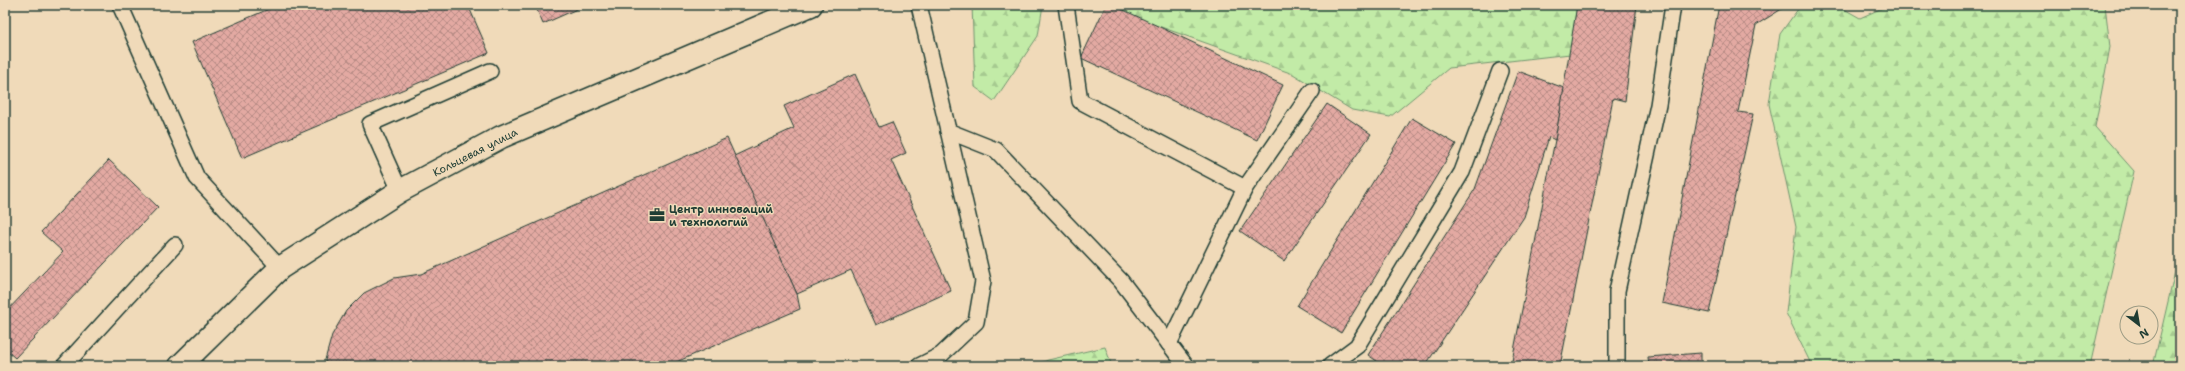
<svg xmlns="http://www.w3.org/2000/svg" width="2185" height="371" viewBox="0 0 2185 371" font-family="'Shantell Sans',sans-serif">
<defs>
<pattern id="forest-firs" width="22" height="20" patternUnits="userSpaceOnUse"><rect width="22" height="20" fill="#c2eba7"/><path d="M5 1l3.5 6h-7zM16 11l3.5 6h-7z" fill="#a6ca90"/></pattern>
<pattern id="building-cross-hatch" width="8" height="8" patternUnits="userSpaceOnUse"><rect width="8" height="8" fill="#e3a9a2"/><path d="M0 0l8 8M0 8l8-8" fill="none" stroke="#b78b85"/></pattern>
</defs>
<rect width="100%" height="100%" fill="#f0dab9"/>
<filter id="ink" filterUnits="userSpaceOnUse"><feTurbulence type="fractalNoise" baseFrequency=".025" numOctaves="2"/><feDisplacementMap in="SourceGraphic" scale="8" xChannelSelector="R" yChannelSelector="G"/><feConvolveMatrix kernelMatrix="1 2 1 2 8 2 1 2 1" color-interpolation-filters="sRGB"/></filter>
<g filter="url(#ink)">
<!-- forest -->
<g fill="url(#forest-firs)" stroke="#70946e">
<path d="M 972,5 L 1043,5 L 1038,36 L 994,101 L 975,87 Z"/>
<path d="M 1099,5 L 1577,5 L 1570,54 L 1449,68 L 1390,117 L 1352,110 L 1293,74 Z"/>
<path d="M 1801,5 L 1837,5 L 1860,18 L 1889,5 L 2105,5 L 2110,47 L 2095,127 L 2134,171 L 2090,366 L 1812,366 L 1786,313 L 1796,227 L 1769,104 L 1780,34 Z"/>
<path d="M 2180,255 L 2180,366 L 2153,366 L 2177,263 Z"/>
<path d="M 1105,347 L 1112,366 L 1033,366 L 1048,360 Z"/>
</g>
<!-- building -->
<g fill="url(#building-cross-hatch)" stroke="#1f3d34">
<path d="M 278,5 L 468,5 L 489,53 L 242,158 L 192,42 Z"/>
<path d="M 535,5 L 586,5 L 543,24 Z"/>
<path d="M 1106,5 L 1113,5 L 1283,85 L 1257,140 L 1081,58 Z"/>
<path d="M 1577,5 L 1637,5 L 1625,101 L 1613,98 L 1560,366 L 1511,366 L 1555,140 Z"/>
<path d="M 1719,5 L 1788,5 L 1756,25 L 1738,112 L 1753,114 L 1709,313 L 1662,303 Z"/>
<path d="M 1518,71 L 1564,88 L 1555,140 L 1549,137 L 1524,217 L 1425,366 L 1384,366 L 1368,355 L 1475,189 Z"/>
<path d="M 855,74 L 879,127 L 892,122 L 906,153 L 891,160 L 951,291 L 876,325 L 851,270 L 797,294 L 734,156 L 794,128 L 784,106 Z"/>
<path d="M 1327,104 L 1371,134 L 1284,261 L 1240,231 Z"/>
<path d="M 1412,118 L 1456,144 L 1341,333 L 1297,306 Z"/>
<path d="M 727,138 L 797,294 L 800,309 L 667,366 L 326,366 L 325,360 L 332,335 L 346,311 L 364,293 L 394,278 L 421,274 Z"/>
<path d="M 109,160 L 158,207 L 15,358 L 5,349 L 5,313 L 63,252 L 41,232 Z"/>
<path d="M 1701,353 L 1701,366 L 1649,366 L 1648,357 Z"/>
</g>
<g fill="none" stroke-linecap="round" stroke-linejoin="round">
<defs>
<g id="service">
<path d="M 120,5 L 197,178 L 280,268"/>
<path d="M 919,5 L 983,281 L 976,322 L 941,355 L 919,366"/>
<path d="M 1066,5 L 1080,101 L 1245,188"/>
<path d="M 948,131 L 996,150 L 1121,281 L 1186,366"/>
<path d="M 400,191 L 370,124 L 490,71"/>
<path d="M 1169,344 L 1245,188 L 1312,91"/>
<path d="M 64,366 L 175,245"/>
<path d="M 1330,366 L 1357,346 L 1462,172 L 1500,71"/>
<path d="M 1617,366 L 1617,291 L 1658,105 L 1673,5"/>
</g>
<path id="tertiary" d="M 180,366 L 280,268 L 400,191 L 501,137 L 811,5"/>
</defs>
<!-- service casing -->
<use href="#service" stroke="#1f3d34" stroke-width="18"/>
<!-- tertiary casing -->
<use href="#tertiary" stroke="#1f3d34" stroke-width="25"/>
<!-- service -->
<use href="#service" stroke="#f0dab9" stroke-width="15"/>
<!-- tertiary -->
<use href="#tertiary" stroke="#f0dab9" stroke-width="22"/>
</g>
</g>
<!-- icons -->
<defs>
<symbol id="office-bare" viewBox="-9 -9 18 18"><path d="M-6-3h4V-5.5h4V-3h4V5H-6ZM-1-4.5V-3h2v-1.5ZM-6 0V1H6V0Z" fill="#1f3d34" stroke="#f0dab9" stroke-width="2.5" paint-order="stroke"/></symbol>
</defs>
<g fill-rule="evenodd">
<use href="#office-bare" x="646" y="204" width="22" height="22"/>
</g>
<g text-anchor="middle" stroke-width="3" stroke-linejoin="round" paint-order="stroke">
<!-- street labels -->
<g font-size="11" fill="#1f3d34" stroke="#f0dab9">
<text transform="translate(475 152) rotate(-27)" y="4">Кольцевая улица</text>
</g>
<!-- poi labels -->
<g font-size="11" font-weight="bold" fill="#1f3d34" stroke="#f0dab9" text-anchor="start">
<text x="669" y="213">Центр инноваций<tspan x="669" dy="13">и технологий</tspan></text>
</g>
</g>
<!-- margin -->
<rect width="2185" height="371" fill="none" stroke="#f0dab9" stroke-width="20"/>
<rect x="10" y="10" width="2165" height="351" fill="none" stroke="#1f3d34" stroke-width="1.5" filter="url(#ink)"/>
<!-- north arrow -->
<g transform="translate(2139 325) rotate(149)"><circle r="19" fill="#f0dab9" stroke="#9c9b84"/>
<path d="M0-3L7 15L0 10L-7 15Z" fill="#1f3d34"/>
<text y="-6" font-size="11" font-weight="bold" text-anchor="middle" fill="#1f3d34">N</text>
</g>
</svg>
